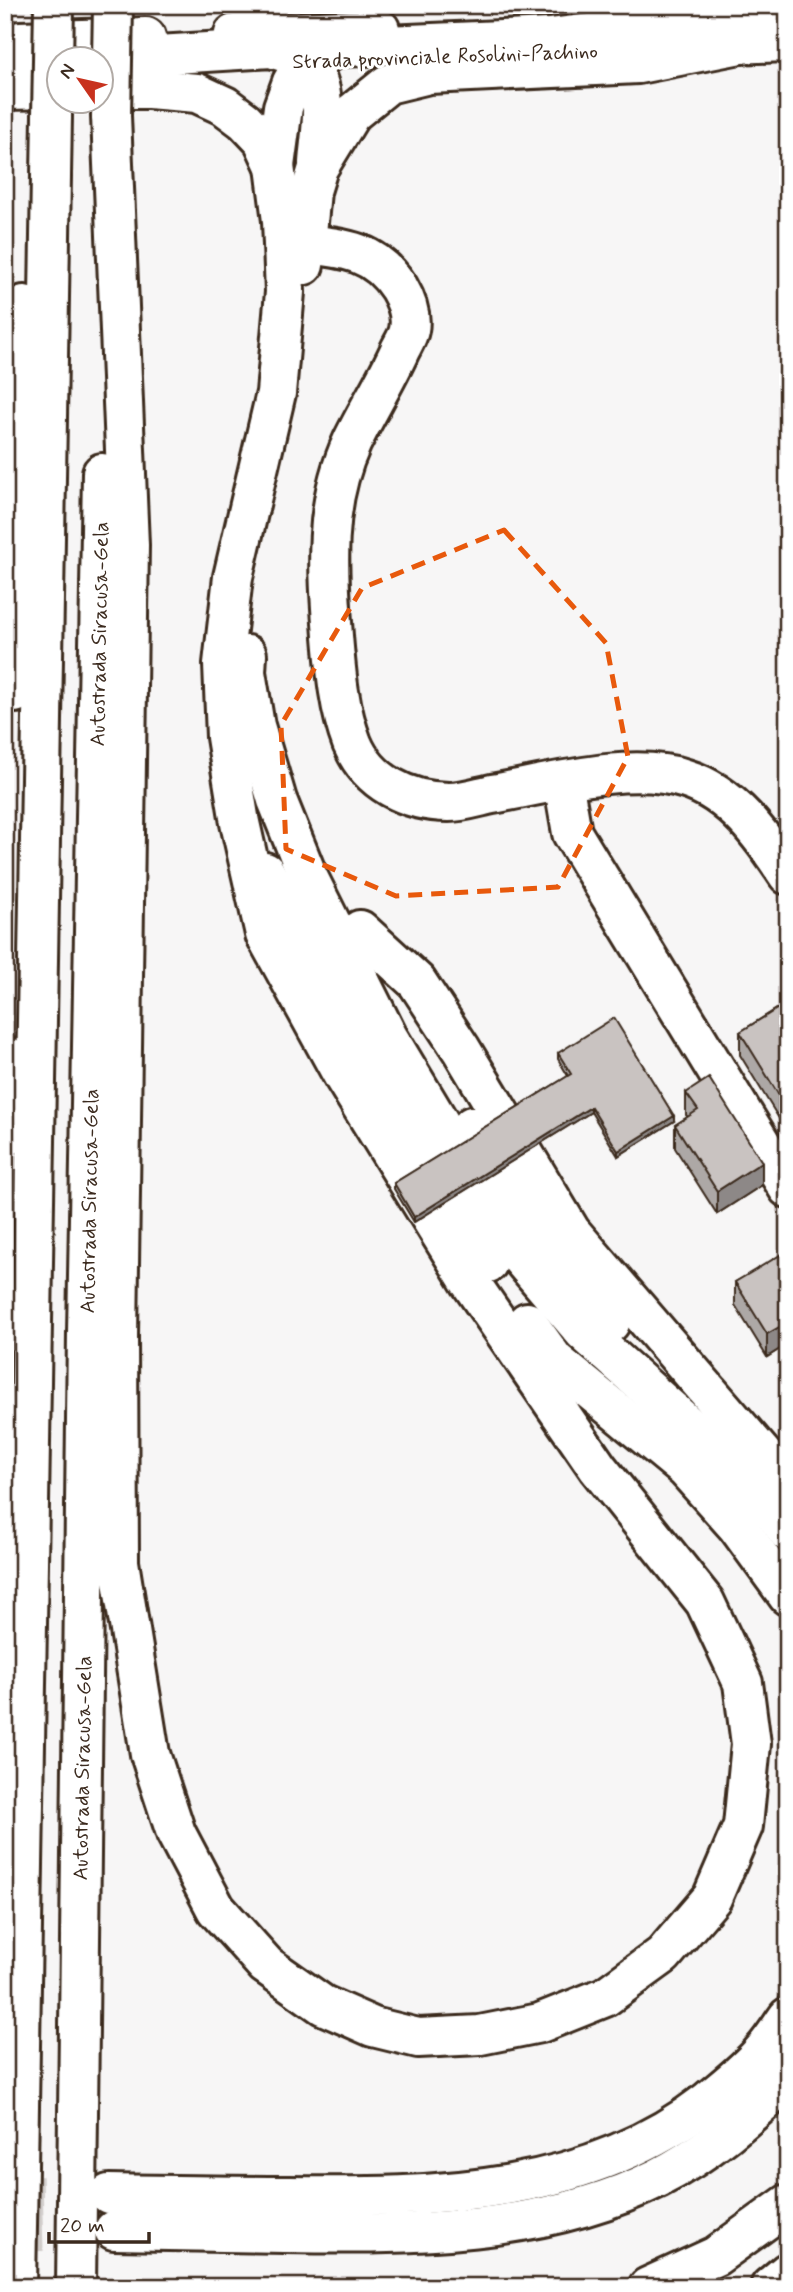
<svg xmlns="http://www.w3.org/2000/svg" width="793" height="2292" viewBox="0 0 793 2292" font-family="Mynerve,sans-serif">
<rect width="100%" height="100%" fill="#f7f6f6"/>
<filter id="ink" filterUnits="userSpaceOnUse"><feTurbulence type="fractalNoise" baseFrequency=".0143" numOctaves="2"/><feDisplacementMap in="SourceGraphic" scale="14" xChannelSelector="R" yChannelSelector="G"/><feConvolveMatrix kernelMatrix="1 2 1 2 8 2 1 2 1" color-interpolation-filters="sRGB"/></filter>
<g filter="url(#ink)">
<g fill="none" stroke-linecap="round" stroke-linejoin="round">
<!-- highway-tunnel -->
<g stroke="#d1cdcb" stroke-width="38" stroke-dasharray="38 19" stroke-linecap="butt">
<path d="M 5,2196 L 109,2194"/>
<path d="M 5,2233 L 108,2230"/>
</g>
<defs>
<g id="minor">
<path d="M 305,244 C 345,248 376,251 399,288 C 406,300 412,315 409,330 C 408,336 403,344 400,350 C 386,381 367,411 352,442 C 323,505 328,569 333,636 C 336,672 339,709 352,743 C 368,782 407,802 449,802 C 463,802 478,797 492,794 C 549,784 631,761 686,779 C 732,793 763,837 788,875"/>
<path d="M 563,781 L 572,833 L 788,1188"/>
<path d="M 770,2287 L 788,2272"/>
</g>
<g id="major">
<path d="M 674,19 L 788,14"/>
<path d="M 234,34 L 380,29"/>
<path d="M 20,41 L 146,37"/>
<path d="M 705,45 L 788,42"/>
</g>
<g id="highway">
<path d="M 5,58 L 92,59 L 272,48 C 282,52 294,54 303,61 C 332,83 320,132 318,163"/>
<path d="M 102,89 L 149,89 L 197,93 L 225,106 L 245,121 L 263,140 L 275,166 L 282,221 L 285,292 L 276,393 L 233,577 L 223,664 L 226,737 L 240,823 L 265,934 L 343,1076 L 470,1282 L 598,1468 L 705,1602 L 743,1683 L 751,1744 L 743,1826 L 712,1898 L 663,1955 L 605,1997 L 540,2023 L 480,2035 L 418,2038 L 373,2027 L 323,2005 L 266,1965 L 216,1909 L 176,1833 L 150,1754 L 119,1562 L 118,1336 L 129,545 L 111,116"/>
<path d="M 5,90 L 60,89"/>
<path d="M 275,166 L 283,107 L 292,82 L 305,62 L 340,47 L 550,38 L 709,18"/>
<path d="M 304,265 L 311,191 L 318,168 L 351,114 L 388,84 L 429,74 L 638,64 L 740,44"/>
<path d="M 247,655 L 246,672 L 255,726 L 277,800 L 308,877 L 388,1037 L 520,1257 L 583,1331 L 729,1462 L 766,1503 L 788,1532"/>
<path d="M 15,693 L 18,385 L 24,305"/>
<path d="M 265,872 L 290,919 L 488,1263"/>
<path d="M 360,930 L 417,982 L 461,1049 L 571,1232 L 788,1484"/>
<path d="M 472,1126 L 546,1242 L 610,1323"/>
<path d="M 5,1131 L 11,1058"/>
<path d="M 527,1322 L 555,1361 L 686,1469 L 737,1526 L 788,1596"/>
<path d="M 109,2194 C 169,2195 229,2196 289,2196 C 436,2198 588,2195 708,2101 C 727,2085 747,2070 763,2051 C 772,2041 780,2028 788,2017"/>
<path d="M 114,2230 C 170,2231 227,2232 284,2233 C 409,2235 543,2235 658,2178 C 706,2154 749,2117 788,2079"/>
<path d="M 16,2287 L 52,116"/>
<path d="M 76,2287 L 87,1333 L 102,473"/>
<path d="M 648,2287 L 716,2256 L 788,2204"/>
</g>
</defs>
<!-- minor casing -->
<use href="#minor" stroke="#3b2a1e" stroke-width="44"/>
<!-- major casing -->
<use href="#major" stroke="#3b2a1e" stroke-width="44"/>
<!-- highway casing -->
<use href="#highway" stroke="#3b2a1e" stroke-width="44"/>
<!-- minor -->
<use href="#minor" stroke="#fff" stroke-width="38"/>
<!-- major -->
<use href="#major" stroke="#fff" stroke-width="38"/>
<!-- highway -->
<use href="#highway" stroke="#fff" stroke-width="38"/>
<defs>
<g id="highway-bridge">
<path d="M 52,116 L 54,5"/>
<path d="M 111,116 L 113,5"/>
</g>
</defs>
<!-- highway-bridge casing -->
<use href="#highway-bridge" stroke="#3b2a1e" stroke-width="44" stroke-linecap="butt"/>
<!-- highway-bridge -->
<use href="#highway-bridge" stroke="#fff" stroke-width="38"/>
</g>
<!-- wall -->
<g fill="#ada8a6" stroke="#3b2a1e" stroke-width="2">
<path d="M 788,1002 L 783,1125 L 740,1055 L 740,1032 Z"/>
<path d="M 558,1053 L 674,1121 L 618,1156 L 591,1112 L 414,1222 L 394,1189 L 394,1183 L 568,1076 L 558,1059 Z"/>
<path d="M 686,1093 L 762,1185 L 717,1214 L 675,1148 L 675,1125 L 688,1117 L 686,1115 Z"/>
<path d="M 788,1253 L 788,1344 L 767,1357 L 735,1305 L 735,1282 Z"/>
</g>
<!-- shaded-wall -->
<g fill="#8d8887" stroke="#3b2a1e" stroke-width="2">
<path d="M 788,1100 L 788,1122 L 783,1125 L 783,1102 Z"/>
<path d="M 591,1107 L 591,1112 L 414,1222 L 414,1217 Z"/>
<path d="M 674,1116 L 674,1121 L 618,1156 L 618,1151 Z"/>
<path d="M 762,1162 L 762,1185 L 717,1214 L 717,1191 Z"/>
<path d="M 788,1322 L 788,1344 L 767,1357 L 767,1334 Z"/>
</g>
<!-- building -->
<g fill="#c9c3c1" stroke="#3b2a1e" stroke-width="2">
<path d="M 788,1002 L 788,1100 L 783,1102 L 740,1032 Z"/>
<path d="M 614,1018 L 674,1116 L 618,1151 L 591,1107 L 414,1217 L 394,1183 L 571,1074 L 558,1053 Z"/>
<path d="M 709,1078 L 762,1162 L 717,1191 L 675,1125 L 698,1110 L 686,1093 Z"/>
<path d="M 787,1251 L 788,1253 L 788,1322 L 767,1334 L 735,1282 Z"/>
</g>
</g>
<!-- marked area -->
<path fill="none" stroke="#e8590c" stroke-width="5" stroke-dasharray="14 9" stroke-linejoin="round" d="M 504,530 L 606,643 L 628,757 L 558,887 L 396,896 L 286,849 L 281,725 L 362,588 Z"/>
<g text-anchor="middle" stroke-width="6" stroke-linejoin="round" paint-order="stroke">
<!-- street labels -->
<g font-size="21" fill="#3b2a1e" stroke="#fff">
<text transform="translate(445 56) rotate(-2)" y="7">Strada provinciale Rosolini-Pachino</text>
<text transform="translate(99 634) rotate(-89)" y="7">Autostrada Siracusa-Gela</text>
<text transform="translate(89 1201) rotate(-89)" y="7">Autostrada Siracusa-Gela</text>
<text transform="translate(82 1768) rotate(-89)" y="7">Autostrada Siracusa-Gela</text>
</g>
</g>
<!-- margin -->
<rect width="793" height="2292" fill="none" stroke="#fff" stroke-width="28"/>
<rect x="14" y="14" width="765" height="2264" fill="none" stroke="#3b2a1e" stroke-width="2.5" filter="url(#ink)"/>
<!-- north arrow -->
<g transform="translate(80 80) rotate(304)"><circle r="33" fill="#ffffff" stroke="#b1aaa5" stroke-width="2"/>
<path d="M0-5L12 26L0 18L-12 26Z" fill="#c8321e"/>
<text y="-10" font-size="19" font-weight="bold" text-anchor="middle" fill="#3b2a1e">N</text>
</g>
<!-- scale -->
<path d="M49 2232v10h100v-10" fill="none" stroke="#3b2a1e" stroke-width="3.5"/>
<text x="60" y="2232" font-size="21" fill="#3b2a1e" stroke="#ffffff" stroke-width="5" paint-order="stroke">20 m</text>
</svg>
